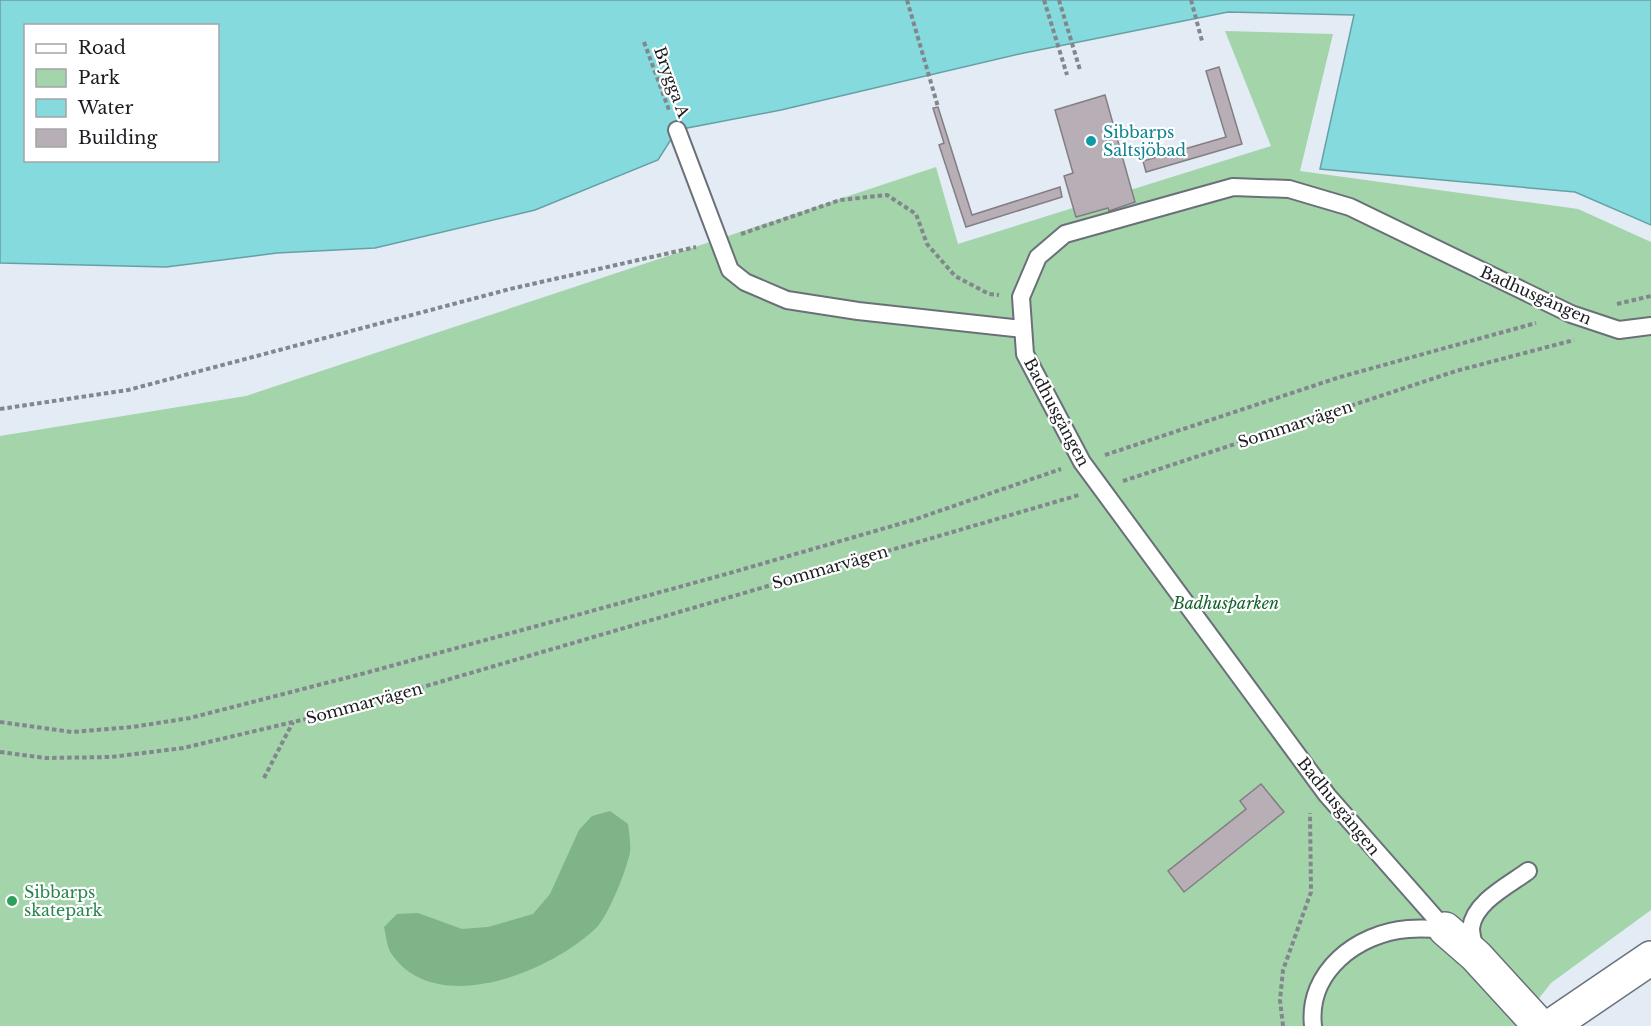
<svg xmlns="http://www.w3.org/2000/svg" width="1651" height="1026" viewBox="0 0 1651 1026" font-family="'Libre Baskerville',serif">
<rect width="100%" height="100%" fill="#e3ebf4"/>
<!-- green -->
<path fill="#a3d4aa" d="M 1225,31 L 1333,34 L 1300,171 L 1578,209 L 1651,242 L 1651,910 L 1551,983 L 1517,1026 L 0,1026 L 0,436 L 246,396 L 936,167 L 958,244 L 1271,146 Z"/>
<!-- forest -->
<path fill="#7fb388" d="M 610,811 L 628,824 C 629,833 631,843 630,852 C 627,869 609,914 597,927 C 553,971 435,1020 391,953 C 387,947 386,935 384,927 L 397,914 L 418,913 L 462,929 L 488,927 L 533,914 L 550,894 L 579,830 L 592,816 Z"/>
<!-- water -->
<path fill="#85dadd" stroke="#65a1a4" stroke-width="1.5" fill-rule="evenodd" d="M 0,0 L 1651,0 L 1651,225 L 1575,192 L 1320,169 L 1354,15 L 1228,12 L 1019,54 L 781,110 L 677,130 L 658,160 L 535,210 L 375,248 L 277,253 L 166,267 L 0,263 ZM 26,26 L 218,26 L 218,160 L 26,160 Z"/>
<!-- building -->
<g fill="#b8afb6" stroke="#857d84" stroke-width="1.5">
<path d="M 1219,67 L 1242,144 L 1146,172 L 1143,161 L 1226,137 L 1206,71 Z"/>
<path d="M 1105,95 L 1135,202 L 1109,211 L 1108,208 L 1076,217 L 1064,176 L 1073,173 L 1055,110 Z"/>
<path d="M 938,107 L 972,215 L 1060,187 L 1062,197 L 966,227 L 939,145 L 944,143 L 933,108 Z"/>
<path d="M 1261,784 L 1284,812 L 1184,892 L 1168,871 L 1246,809 L 1240,801 Z"/>
</g>
<g fill="none" stroke-linecap="round" stroke-linejoin="round">
<defs>
<g id="lane">
<path d="M 677,130 L 730,270 L 745,282 L 787,300 L 858,311 L 1023,329"/>
<path d="M 1445,929 L 1327,795 L 1082,462 L 1025,354 L 1021,297 L 1038,257 L 1065,234 L 1233,187 L 1289,189 L 1350,207 L 1571,314 L 1619,330 L 1651,326"/>
<path d="M 1475,952 C 1474,944 1471,935 1471,928 C 1474,902 1509,885 1528,871"/>
<path d="M 1313,1026 C 1307,972 1357,933 1408,929 C 1420,928 1433,929 1445,929"/>
</g>
<path id="street" d="M 1445,929 L 1476,956 L 1540,1026"/>
<path id="secondary" d="M 1551,1026 L 1651,958"/>
</defs>
<!-- lane casing -->
<use href="#lane" stroke="#6a7078" stroke-width="20"/>
<!-- street casing -->
<use href="#street" stroke="#6a7078" stroke-width="36"/>
<!-- secondary casing -->
<use href="#secondary" stroke="#6a7078" stroke-width="36"/>
<!-- path -->
<g stroke="#82878d" stroke-width="4" stroke-dasharray="4.5 3" stroke-linecap="butt">
<path d="M 907,0 L 938,107"/>
<path d="M 1044,0 L 1067,75"/>
<path d="M 1059,0 L 1080,70"/>
<path d="M 1191,0 L 1202,41"/>
<path d="M 644,42 L 669,110"/>
<path d="M 741,234 L 840,200 L 887,195 L 916,214 L 927,244 L 955,276 L 989,294 L 999,295"/>
<path d="M 1617,304 L 1651,296"/>
<path d="M 0,409 L 128,390 L 510,289 L 696,247"/>
<path d="M 1105,455 L 1340,377 L 1536,323"/>
<path d="M 1123,481 L 1456,371 L 1574,340"/>
<path d="M 0,722 L 72,732 L 132,727 L 190,718 L 369,672 L 730,573 L 913,520 L 1061,469"/>
<path d="M 0,752 L 46,758 L 111,757 L 183,748 L 344,710 L 1079,495"/>
<path d="M 264,778 L 293,722"/>
<path d="M 1283,1026 L 1280,1000 L 1283,970 L 1311,892 L 1310,813"/>
</g>
<!-- lane -->
<use href="#lane" stroke="#fff" stroke-width="16"/>
<!-- street -->
<use href="#street" stroke="#fff" stroke-width="33"/>
<!-- secondary -->
<use href="#secondary" stroke="#fff" stroke-width="33"/>
</g>
<!-- markers -->
<circle fill="#0f9aa8" stroke="#fff" stroke-width="2" cx="1091" cy="141" r="6"/>
<circle fill="#2e9e5b" stroke="#fff" stroke-width="2" cx="12" cy="901" r="6"/>
<g text-anchor="middle" stroke-width="4.5" stroke-linejoin="round" paint-order="stroke">
<!-- street labels -->
<g font-size="16" fill="#1a1c1f" stroke="#fff">
<text transform="translate(672 82) rotate(70)" y="6">Brygga A</text>
<text transform="translate(1536 295) rotate(24)" y="6">Badhusgången</text>
<text transform="translate(1057 412) rotate(62)" y="6">Badhusgången</text>
<text transform="translate(1295 424) rotate(-18)" y="6">Sommarvägen</text>
<text transform="translate(830 567) rotate(-16)" y="6">Sommarvägen</text>
<text transform="translate(364 703) rotate(-15)" y="6">Sommarvägen</text>
<text transform="translate(1339 806) rotate(51)" y="6">Badhusgången</text>
</g>
<!-- culture labels -->
<g font-size="16" fill="#0d838f" stroke="#fff" text-anchor="start">
<text x="1103" y="138">Sibbarps<tspan x="1103" dy="18">Saltsjöbad</tspan></text>
</g>
<!-- park labels -->
<g font-size="16" font-style="italic" fill="#14632d" stroke="#fff">
<text x="1226" y="609">Badhusparken</text>
</g>
<!-- leisure labels -->
<g font-size="16" fill="#27864d" stroke="#fff" text-anchor="start">
<text x="24" y="898">Sibbarps<tspan x="24" dy="18">skatepark</tspan></text>
</g>
</g>
<!-- legend -->
<rect x="24" y="24" width="195" height="138" fill="#ffffff" stroke="#a3a4a5" stroke-width="1.5"/>
<rect x="36" y="44" width="30" height="9" fill="#ffffff" stroke="#a3a4a5" stroke-width="1.5"/>
<text x="78" y="54" font-size="18" fill="#1a1c1f">Road</text>
<rect x="36" y="69" width="30" height="18" fill="#a3d4aa" stroke="#a3a4a5" stroke-width="1.5"/>
<text x="78" y="84" font-size="18" fill="#1a1c1f">Park</text>
<rect x="36" y="99" width="30" height="18" fill="#85dadd" stroke="#a3a4a5" stroke-width="1.5"/>
<text x="78" y="114" font-size="18" fill="#1a1c1f">Water</text>
<rect x="36" y="129" width="30" height="18" fill="#b8afb6" stroke="#a3a4a5" stroke-width="1.5"/>
<text x="78" y="144" font-size="18" fill="#1a1c1f">Building</text>
</svg>
